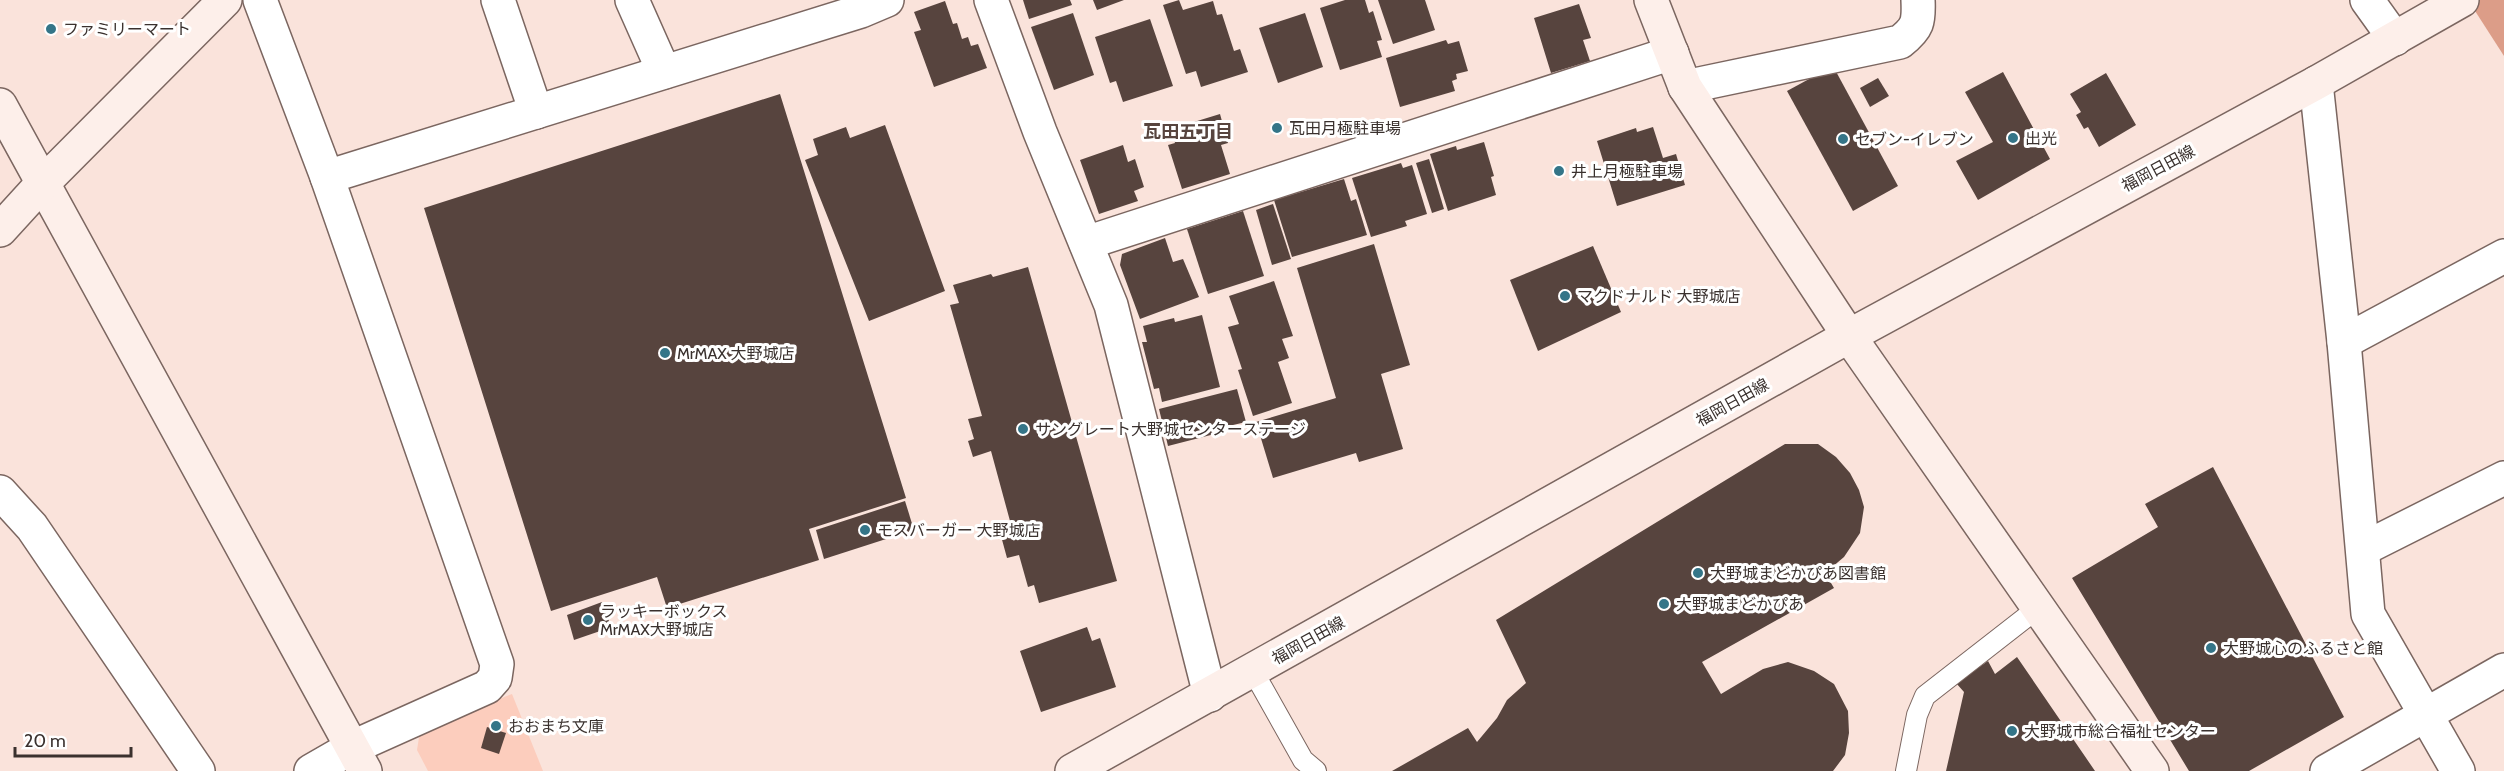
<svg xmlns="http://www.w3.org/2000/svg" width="2504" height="771" viewBox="0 0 2504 771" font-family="Cabin,'Noto Sans JP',sans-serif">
<rect width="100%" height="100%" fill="#fae3db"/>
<!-- green -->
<path fill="#fccdbd" d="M 512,694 L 543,771 L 428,771 L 417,750 L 420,731 Z"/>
<!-- water -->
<path fill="#dc9d88" d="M 2468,0 L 2504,0 L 2504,56 Z"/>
<!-- building -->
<g fill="#57443e">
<path d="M 1023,0 L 1070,0 L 1072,5 L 1029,19 Z"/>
<path d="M 1093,0 L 1124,0 L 1097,10 Z"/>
<path d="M 1179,0 L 1183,10 L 1213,1 L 1217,15 L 1222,14 L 1234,51 L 1240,49 L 1248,72 L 1201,87 L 1196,71 L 1186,74 L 1163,5 Z"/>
<path d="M 1345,0 L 1365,0 L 1369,13 L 1373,11 L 1382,40 L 1377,41 L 1382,57 L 1340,70 L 1320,8 Z"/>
<path d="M 1378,0 L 1425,0 L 1435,30 L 1393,44 Z"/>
<path d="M 945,1 L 953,24 L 957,23 L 962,39 L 968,37 L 971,46 L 978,44 L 987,68 L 934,87 L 914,32 L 921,30 L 914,12 Z"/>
<path d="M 1579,4 L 1591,38 L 1583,40 L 1590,61 L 1551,73 L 1534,18 Z"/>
<path d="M 1073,13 L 1094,75 L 1054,90 L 1031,27 Z"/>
<path d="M 1305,13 L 1323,67 L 1278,83 L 1259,28 Z"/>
<path d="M 1150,19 L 1173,86 L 1123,102 L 1116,81 L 1110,83 L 1095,37 Z"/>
<path d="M 1446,40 L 1448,44 L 1459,41 L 1468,71 L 1456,74 L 1457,79 L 1452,81 L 1455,91 L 1400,107 L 1386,58 Z"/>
<path d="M 1833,66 L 1898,186 L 1853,211 L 1787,91 Z"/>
<path d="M 2003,72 L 2050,159 L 1978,200 L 1956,161 L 1993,142 L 1965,92 Z"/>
<path d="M 2106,73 L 2136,125 L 2099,147 L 2088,127 L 2084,129 L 2076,115 L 2081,112 L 2070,94 Z"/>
<path d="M 1878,78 L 1889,96 L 1870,107 L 1860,88 Z"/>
<path d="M 780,94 L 906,498 L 809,529 L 819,560 L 667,608 L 657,577 L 551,611 L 424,208 Z"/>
<path d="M 1220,114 L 1228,143 L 1221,145 L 1230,174 L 1182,189 L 1168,145 L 1175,143 L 1171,129 Z"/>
<path d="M 885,125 L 945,291 L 869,321 L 805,160 L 818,155 L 813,139 L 846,127 L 850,138 Z"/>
<path d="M 1653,127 L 1663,158 L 1676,154 L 1685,185 L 1617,206 L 1597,141 L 1636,128 L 1637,132 Z"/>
<path d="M 1484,142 L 1494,176 L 1491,177 L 1496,195 L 1448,211 L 1430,154 L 1456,146 L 1457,150 Z"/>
<path d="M 1123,145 L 1128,162 L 1135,159 L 1144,187 L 1134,191 L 1138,201 L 1099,214 L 1080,160 Z"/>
<path d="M 1429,159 L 1444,209 L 1432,213 L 1416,163 Z"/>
<path d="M 1401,163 L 1403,168 L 1412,165 L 1427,214 L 1405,221 L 1407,226 L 1371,237 L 1352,178 Z"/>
<path d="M 1344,179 L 1351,201 L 1356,199 L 1367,235 L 1292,257 L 1274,200 Z"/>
<path d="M 1273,204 L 1291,259 L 1272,265 L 1256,210 Z"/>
<path d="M 1243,211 L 1264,276 L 1208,294 L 1187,229 Z"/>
<path d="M 1165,238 L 1173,262 L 1183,259 L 1199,297 L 1140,319 L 1120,265 L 1122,254 Z"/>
<path d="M 1374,244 L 1410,365 L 1381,374 L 1403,449 L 1359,462 L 1356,453 L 1273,478 L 1256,422 L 1336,398 L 1297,268 Z"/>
<path d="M 1593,246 L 1621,312 L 1538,351 L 1510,280 Z"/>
<path d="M 1028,267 L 1117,581 L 1039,603 L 1034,585 L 1028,587 L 1019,555 L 1007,558 L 1001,536 L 1013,532 L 991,451 L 973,457 L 968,441 L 974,439 L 968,419 L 982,416 L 950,305 L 959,303 L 953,285 L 991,274 L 993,277 Z"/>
<path d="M 1274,281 L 1293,336 L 1282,339 L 1289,358 L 1278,362 L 1292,403 L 1253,416 L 1238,370 L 1242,369 L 1228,327 L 1239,324 L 1229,296 Z"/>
<path d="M 1202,315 L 1220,387 L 1162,402 L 1159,388 L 1154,389 L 1142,342 L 1147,342 L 1143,326 L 1174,318 L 1175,322 Z"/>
<path d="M 1237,389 L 1246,422 L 1233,425 L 1234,429 L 1168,446 L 1159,409 Z"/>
<path d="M 1785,444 L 1818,444 L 1836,457 L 1850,473 L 1859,490 L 1864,507 L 1860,533 L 1844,557 L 1825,573 L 1834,588 L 1702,662 L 1721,694 L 1763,669 L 1788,662 L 1814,671 L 1834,684 L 1848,711 L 1849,733 L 1845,755 L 1833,771 L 1392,771 L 1468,728 L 1477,742 L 1497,718 L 1507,700 L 1526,683 L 1496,620 Z"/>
<path d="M 2213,467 L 2344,717 L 2249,771 L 2189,771 L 2072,578 L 2158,527 L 2145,504 Z"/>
<path d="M 905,501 L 914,530 L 824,559 L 816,530 Z"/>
<path d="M 602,602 L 610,624 L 606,629 L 574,640 L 567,615 Z"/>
<path d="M 1087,627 L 1092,641 L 1100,638 L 1116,687 L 1041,712 L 1020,651 Z"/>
<path d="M 2017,657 L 2095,771 L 1946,771 L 1964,692 L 1956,683 L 1988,661 L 1995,674 Z"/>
<path d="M 487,727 L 506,733 L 499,754 L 481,748 Z"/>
</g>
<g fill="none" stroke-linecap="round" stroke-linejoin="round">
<defs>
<g id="lane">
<path d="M 1253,671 L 1303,760 L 1316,771"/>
<path d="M 1906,771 L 1917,715 L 1925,696 L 2038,608"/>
</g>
<g id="street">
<path d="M 260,0 L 327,177 L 497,664 L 495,678 L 487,687 L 351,748 L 311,771"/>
<path d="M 498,0 L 536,112"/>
<path d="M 632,0 L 664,72"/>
<path d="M 991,0 L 1040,132 L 1111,305 L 1210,695"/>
<path d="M 2367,0 L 2395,39"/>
<path d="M 2316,83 L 2344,342 L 2368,614 L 2458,771"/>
<path d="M 1685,87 L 1900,42 C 1918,28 1919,22 1918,0"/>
<path d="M 327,177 L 861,11 L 887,0"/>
<path d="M 1086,243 L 1672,53"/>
<path d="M 2344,342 L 2504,256"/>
<path d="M 0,492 L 32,527 L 198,771"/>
<path d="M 2363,549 L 2504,478"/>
<path d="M 2327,771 L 2504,670"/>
</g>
<g id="secondary">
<path d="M 1651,0 L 1685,87 L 1849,336 L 2152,771"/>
<path d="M 0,105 L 365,771"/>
<path d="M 0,230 L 42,184 L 225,0"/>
<path d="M 1072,771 L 1849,336 L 2316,83 L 2462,0"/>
</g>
</defs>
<!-- lane casing -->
<use href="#lane" stroke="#7b6660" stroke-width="22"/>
<!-- street casing -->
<use href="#street" stroke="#7b6660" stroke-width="36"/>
<!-- secondary casing -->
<use href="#secondary" stroke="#7b6660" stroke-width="36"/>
<!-- lane -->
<use href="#lane" stroke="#fff" stroke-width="20"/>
<!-- street -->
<use href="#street" stroke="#fff" stroke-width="33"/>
<!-- secondary -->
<use href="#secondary" stroke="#fdefea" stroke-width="33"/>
</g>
<!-- markers -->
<g fill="#347588" stroke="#fff" stroke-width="2">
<circle cx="51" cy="29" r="6"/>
<circle cx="1277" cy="128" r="6"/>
<circle cx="2013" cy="138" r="6"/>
<circle cx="1843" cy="139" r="6"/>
<circle cx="1559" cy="171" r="6"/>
<circle cx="1565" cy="296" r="6"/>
<circle cx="665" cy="353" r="6"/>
<circle cx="1023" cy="429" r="6"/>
<circle cx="865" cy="530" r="6"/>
<circle cx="1698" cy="573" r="6"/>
<circle cx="1664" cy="604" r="6"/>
<circle cx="588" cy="620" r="6"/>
<circle cx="2211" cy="648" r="6"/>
<circle cx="496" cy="726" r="6"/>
<circle cx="2012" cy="731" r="6"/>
</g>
<g text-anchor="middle" stroke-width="6" stroke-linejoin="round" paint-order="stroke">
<!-- poi labels -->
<g font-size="16" fill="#3a312e" stroke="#fff" text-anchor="start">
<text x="63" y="35">ファミリーマート</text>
<text x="1289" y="134">瓦田月極駐車場</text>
<text x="2025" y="144">出光</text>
<text x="1855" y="145">セブン-イレブン</text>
<text x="1571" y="177">井上月極駐車場</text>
<text x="1577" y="302">マクドナルド 大野城店</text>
<text x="677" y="359">MrMAX 大野城店</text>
<text x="1035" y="435">サングレート大野城センターステージ</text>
<text x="877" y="536">モスバーガー 大野城店</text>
<text x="1710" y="579">大野城まどかぴあ図書館</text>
<text x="1676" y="610">大野城まどかぴあ</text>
<text x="600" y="617">ラッキーボックス<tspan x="600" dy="18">MrMAX大野城店</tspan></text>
<text x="2223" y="654">大野城心のふるさと館</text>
<text x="508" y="732">おおまち文庫</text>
<text x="2024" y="737">大野城市総合福祉センター</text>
</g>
<!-- street labels -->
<g font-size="16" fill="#3a312e" stroke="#fff">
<text transform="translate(2158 168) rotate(-28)" y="6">福岡日田線</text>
<text transform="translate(1732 402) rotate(-29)" y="6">福岡日田線</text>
<text transform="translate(1308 640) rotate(-29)" y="6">福岡日田線</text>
</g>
<!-- neighbourhood labels -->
<g font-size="18" font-weight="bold" fill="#57443e" stroke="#fff">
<text x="1188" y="138">瓦田五丁目</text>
</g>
</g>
<!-- scale -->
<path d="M15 747v9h116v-9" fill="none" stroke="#3a312e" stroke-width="3"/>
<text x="24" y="747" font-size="18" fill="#3a312e" stroke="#ffffff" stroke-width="4.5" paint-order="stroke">20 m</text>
</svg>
